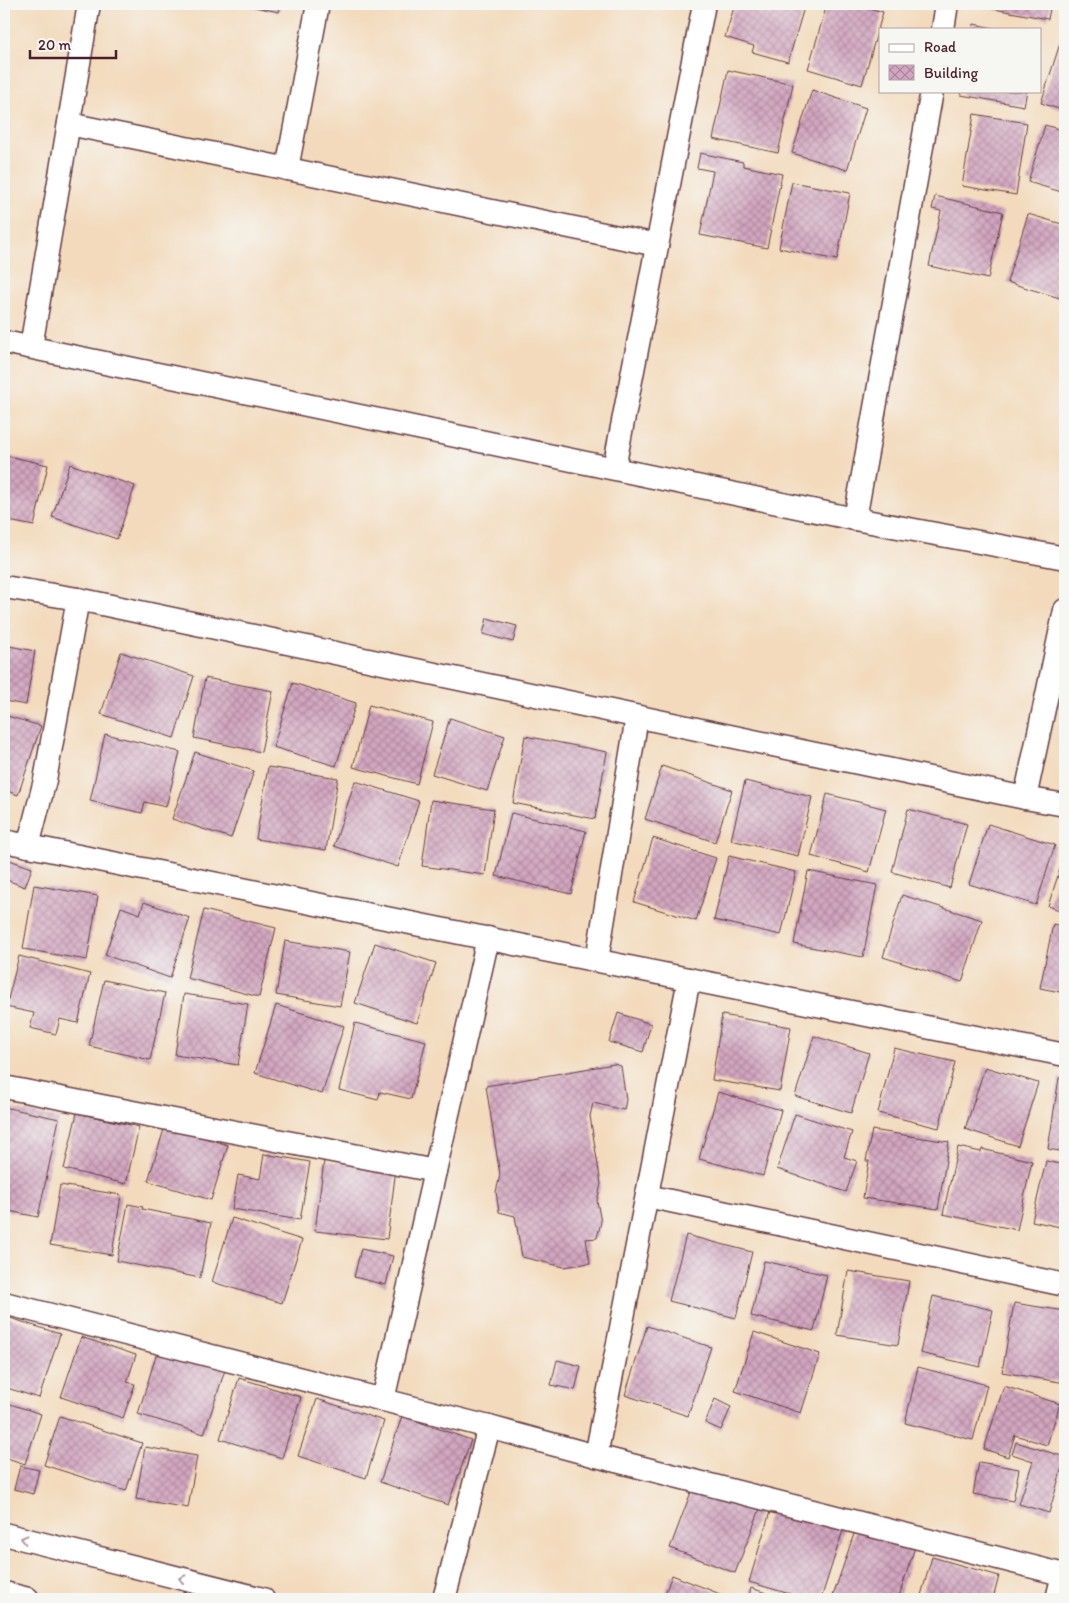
<svg xmlns="http://www.w3.org/2000/svg" width="1069" height="1603" viewBox="0 0 1069 1603" font-family="Itim,sans-serif">
<defs>
<pattern id="building-cross-hatch" width="8" height="8" patternUnits="userSpaceOnUse" patternTransform="scale(1.25)"><rect width="8" height="8" fill="#d2a6c0"/><path d="M0 0l8 8M0 8l8-8" fill="none" stroke="#ac879c"/></pattern>
</defs>
<rect width="100%" height="100%" fill="#f6f6f2"/>
<filter id="ink" filterUnits="userSpaceOnUse"><feTurbulence type="fractalNoise" baseFrequency=".02" numOctaves="2"/><feDisplacementMap in="SourceGraphic" scale="10" xChannelSelector="R" yChannelSelector="G"/><feConvolveMatrix kernelMatrix="1 2 1 2 8 2 1 2 1" color-interpolation-filters="sRGB"/></filter>
<filter id="wash" filterUnits="userSpaceOnUse"><feTurbulence type="fractalNoise" baseFrequency=".0096" numOctaves="4" result="noise"/><feDisplacementMap in="SourceGraphic" scale="20" xChannelSelector="R" yChannelSelector="G"/><feGaussianBlur stdDeviation="1.12" result="paint"/><feColorMatrix in="noise" values="0 0 0 0 0 0 0 0 0 0 0 0 0 0 0 0 0 1.4 0 .05"/><feComposite in="paint" operator="in"/></filter>
<g filter="url(#wash)">
<rect width="100%" height="100%" fill="#f3dabc"/>
<g id="blocks">
<!-- building -->
<g fill="url(#building-cross-hatch)">
<path d="M 240,4 L 281,4 L 279,12 Z"/>
<path d="M 735,4 L 805,4 L 788,62 L 752,52 L 754,46 L 725,37 Z"/>
<path d="M 827,4 L 855,4 L 883,12 L 862,85 L 808,69 Z"/>
<path d="M 978,4 L 1051,4 L 1048,19 L 978,6 Z"/>
<path d="M 1063,4 L 1065,4 L 1065,16 L 1060,15 Z"/>
<path d="M 974,24 L 993,28 L 993,29 L 973,29 Z"/>
<path d="M 1063,34 L 1065,35 L 1065,111 L 1041,103 Z"/>
<path d="M 728,70 L 793,84 L 778,153 L 713,139 Z"/>
<path d="M 812,90 L 866,108 L 847,170 L 792,153 Z"/>
<path d="M 962,91 L 1027,91 L 1024,106 L 961,95 Z"/>
<path d="M 974,114 L 1027,123 L 1016,195 L 962,186 Z"/>
<path d="M 1045,125 L 1065,131 L 1065,193 L 1028,182 Z"/>
<path d="M 700,153 L 743,162 L 743,166 L 782,174 L 767,248 L 700,235 L 713,171 L 697,168 Z"/>
<path d="M 792,182 L 850,193 L 837,260 L 779,248 Z"/>
<path d="M 935,196 L 1003,212 L 988,279 L 929,266 L 941,211 L 932,209 Z"/>
<path d="M 1028,214 L 1065,225 L 1065,290 L 1063,299 L 1007,282 Z"/>
<path d="M 4,455 L 48,465 L 34,526 L 4,520 Z"/>
<path d="M 70,464 L 135,486 L 117,539 L 52,517 Z"/>
<path d="M 487,618 L 517,626 L 513,642 L 483,634 Z"/>
<path d="M 4,645 L 35,651 L 26,705 L 4,701 Z"/>
<path d="M 121,652 L 194,676 L 174,738 L 101,714 Z"/>
<path d="M 205,678 L 273,691 L 261,752 L 194,738 Z"/>
<path d="M 293,683 L 356,703 L 336,766 L 273,747 Z"/>
<path d="M 369,705 L 433,722 L 417,784 L 353,767 Z"/>
<path d="M 4,715 L 41,726 L 18,795 L 4,790 Z"/>
<path d="M 450,718 L 505,736 L 487,791 L 432,774 Z"/>
<path d="M 105,734 L 180,752 L 166,807 L 145,802 L 142,813 L 90,801 Z"/>
<path d="M 525,736 L 607,752 L 595,819 L 513,803 Z"/>
<path d="M 195,752 L 254,771 L 231,838 L 172,819 Z"/>
<path d="M 662,766 L 732,790 L 715,842 L 645,819 Z"/>
<path d="M 268,767 L 338,778 L 326,850 L 256,839 Z"/>
<path d="M 355,781 L 419,801 L 398,867 L 334,846 Z"/>
<path d="M 745,781 L 812,797 L 798,856 L 731,840 Z"/>
<path d="M 827,794 L 886,809 L 869,872 L 811,856 Z"/>
<path d="M 431,800 L 494,809 L 485,875 L 422,866 Z"/>
<path d="M 908,809 L 967,824 L 950,888 L 892,872 Z"/>
<path d="M 511,813 L 586,831 L 571,894 L 496,876 Z"/>
<path d="M 988,824 L 1055,845 L 1036,905 L 969,884 Z"/>
<path d="M 653,838 L 716,858 L 696,921 L 634,902 Z"/>
<path d="M 1065,854 L 1065,912 L 1048,906 Z"/>
<path d="M 729,856 L 796,872 L 781,935 L 714,920 Z"/>
<path d="M 4,858 L 32,868 L 25,887 L 4,879 Z"/>
<path d="M 808,871 L 877,885 L 863,957 L 794,944 Z"/>
<path d="M 34,885 L 98,896 L 87,960 L 23,949 Z"/>
<path d="M 902,895 L 982,920 L 962,982 L 883,957 Z"/>
<path d="M 144,902 L 190,918 L 170,978 L 105,955 L 121,907 L 140,914 Z"/>
<path d="M 204,910 L 276,928 L 259,997 L 187,978 Z"/>
<path d="M 1053,924 L 1065,927 L 1065,993 L 1040,988 Z"/>
<path d="M 285,941 L 350,952 L 340,1006 L 276,995 Z"/>
<path d="M 375,943 L 436,963 L 417,1023 L 355,1003 Z"/>
<path d="M 19,956 L 90,974 L 78,1023 L 60,1019 L 56,1034 L 30,1028 L 34,1013 L 6,1007 Z"/>
<path d="M 104,980 L 165,993 L 150,1060 L 89,1046 Z"/>
<path d="M 184,994 L 248,1004 L 238,1065 L 175,1055 Z"/>
<path d="M 276,1005 L 344,1026 L 322,1094 L 255,1073 Z"/>
<path d="M 618,1013 L 651,1024 L 643,1052 L 609,1042 Z"/>
<path d="M 722,1015 L 791,1027 L 780,1091 L 712,1080 Z"/>
<path d="M 355,1023 L 426,1041 L 411,1099 L 380,1092 L 378,1100 L 339,1090 Z"/>
<path d="M 814,1036 L 869,1053 L 851,1113 L 795,1096 Z"/>
<path d="M 894,1048 L 955,1062 L 939,1128 L 878,1113 Z"/>
<path d="M 614,1064 L 621,1066 L 626,1100 L 624,1110 L 593,1103 L 590,1116 L 601,1184 L 597,1201 L 601,1222 L 597,1238 L 586,1239 L 590,1263 L 564,1267 L 522,1257 L 515,1216 L 499,1212 L 496,1192 L 500,1175 L 486,1086 Z"/>
<path d="M 985,1067 L 1038,1083 L 1018,1146 L 965,1129 Z"/>
<path d="M 1059,1078 L 1065,1079 L 1065,1152 L 1048,1149 Z"/>
<path d="M 718,1092 L 781,1110 L 763,1176 L 699,1159 Z"/>
<path d="M 4,1107 L 59,1119 L 38,1217 L 4,1210 Z"/>
<path d="M 77,1113 L 139,1127 L 126,1184 L 64,1169 Z"/>
<path d="M 795,1114 L 852,1132 L 844,1157 L 857,1161 L 846,1192 L 777,1169 Z"/>
<path d="M 165,1126 L 228,1145 L 211,1200 L 148,1181 Z"/>
<path d="M 872,1130 L 949,1142 L 938,1209 L 863,1198 L 869,1161 L 866,1161 Z"/>
<path d="M 958,1147 L 981,1152 L 982,1149 L 1032,1161 L 1017,1230 L 943,1214 Z"/>
<path d="M 264,1154 L 310,1162 L 300,1220 L 232,1209 L 238,1175 L 260,1179 Z"/>
<path d="M 324,1161 L 396,1169 L 387,1239 L 315,1231 Z"/>
<path d="M 1046,1161 L 1065,1165 L 1065,1228 L 1032,1221 Z"/>
<path d="M 60,1185 L 121,1195 L 112,1255 L 50,1245 Z"/>
<path d="M 128,1204 L 143,1207 L 142,1209 L 211,1223 L 200,1278 L 117,1261 Z"/>
<path d="M 232,1218 L 302,1240 L 282,1303 L 212,1282 Z"/>
<path d="M 686,1235 L 752,1252 L 736,1318 L 669,1301 Z"/>
<path d="M 361,1249 L 393,1256 L 386,1285 L 354,1277 Z"/>
<path d="M 764,1261 L 827,1275 L 814,1331 L 751,1316 Z"/>
<path d="M 848,1271 L 909,1281 L 898,1345 L 837,1335 Z"/>
<path d="M 933,1296 L 993,1310 L 980,1367 L 920,1353 Z"/>
<path d="M 1014,1303 L 1065,1311 L 1065,1383 L 1002,1372 Z"/>
<path d="M 4,1316 L 60,1334 L 39,1398 L 4,1387 Z"/>
<path d="M 647,1326 L 711,1347 L 688,1416 L 625,1395 Z"/>
<path d="M 754,1332 L 820,1354 L 801,1413 L 735,1391 Z"/>
<path d="M 81,1337 L 136,1355 L 127,1382 L 135,1384 L 123,1418 L 61,1397 Z"/>
<path d="M 158,1349 L 225,1370 L 204,1434 L 138,1414 Z"/>
<path d="M 557,1360 L 581,1366 L 575,1390 L 551,1385 Z"/>
<path d="M 918,1367 L 987,1385 L 973,1440 L 905,1423 Z"/>
<path d="M 239,1378 L 301,1397 L 282,1458 L 220,1439 Z"/>
<path d="M 1004,1386 L 1060,1404 L 1047,1445 L 1015,1435 L 1008,1457 L 984,1449 Z"/>
<path d="M 317,1399 L 384,1421 L 366,1478 L 298,1456 Z"/>
<path d="M 715,1399 L 731,1407 L 721,1430 L 705,1423 Z"/>
<path d="M 4,1402 L 41,1414 L 25,1464 L 4,1457 Z"/>
<path d="M 60,1416 L 142,1443 L 126,1491 L 44,1465 Z"/>
<path d="M 402,1416 L 471,1440 L 448,1505 L 380,1482 Z"/>
<path d="M 1016,1442 L 1065,1457 L 1049,1513 L 1019,1504 L 1033,1461 L 1012,1454 Z"/>
<path d="M 145,1447 L 197,1456 L 188,1508 L 136,1499 Z"/>
<path d="M 979,1462 L 1019,1469 L 1013,1501 L 973,1494 Z"/>
<path d="M 20,1466 L 39,1470 L 33,1494 L 14,1489 Z"/>
<path d="M 694,1484 L 760,1509 L 735,1573 L 670,1548 Z"/>
<path d="M 772,1505 L 844,1527 L 821,1599 L 807,1599 L 749,1582 Z"/>
<path d="M 856,1528 L 915,1547 L 898,1599 L 844,1599 L 833,1596 Z"/>
<path d="M 932,1557 L 999,1576 L 993,1599 L 920,1599 Z"/>
<path d="M 672,1575 L 720,1594 L 718,1599 L 663,1599 Z"/>
<path d="M 751,1588 L 785,1599 L 748,1599 Z"/>
</g>
</g>
</g>
<g filter="url(#ink)">
<use href="#blocks" fill-opacity="0" stroke="#633b41" stroke-width="1"/>
<g fill="none" stroke-linecap="round" stroke-linejoin="round">
<defs>
<g id="minor">
<path d="M 943,29 L 947,4"/>
<path d="M 69,124 L 657,245"/>
<path d="M 287,169 L 318,4"/>
<path d="M 4,342 L 855,519 L 1065,558"/>
<path d="M 31,347 L 89,4"/>
<path d="M 614,468 L 704,4"/>
<path d="M 855,519 L 932,91"/>
<path d="M 4,587 L 78,599 L 1025,798 L 1065,805"/>
<path d="M 1025,798 L 1065,610"/>
<path d="M 4,841 L 1065,1055"/>
<path d="M 28,846 L 45,780 L 78,599"/>
<path d="M 597,960 L 637,717"/>
<path d="M 4,1087 L 435,1171"/>
<path d="M 647,1196 L 1065,1285"/>
<path d="M 4,1303 L 489,1427 L 596,1456 L 1065,1575"/>
<path d="M 383,1400 L 488,938"/>
<path d="M 596,1456 L 689,979"/>
<path d="M 4,1534 L 263,1599"/>
<path d="M 4,1593 L 28,1599"/>
<path d="M 444,1599 L 489,1427"/>
<path d="M 1057,1599 L 1063,1574"/>
</g>
</defs>
<!-- minor casing -->
<use href="#minor" stroke="#633b41" stroke-width="25"/>
<!-- minor -->
<use href="#minor" stroke="#fff" stroke-width="22"/>
</g>
<!-- one-way arrows -->
<defs><path id="oneway-chevron" d="M-2-3.5L2.5 0L-2 3.5" fill="none" stroke-width="1.6" stroke-linecap="round" stroke-linejoin="round" transform="scale(1.25)"/></defs>
<g stroke="#ae9aa0">
<use href="#oneway-chevron" transform="translate(24 1539) rotate(-166)"/>
<use href="#oneway-chevron" transform="translate(182 1579) rotate(-166)"/>
</g>
</g>
<!-- margin -->
<rect width="1069" height="1603" fill="none" stroke="#f6f6f2" stroke-width="20"/>
<!-- legend -->
<rect x="879" y="28" width="162" height="65" fill="#f6f6f2" stroke="#b1a0a2"/>
<rect x="889" y="44" width="25" height="8" fill="#ffffff" stroke="#b1a0a2"/>
<text x="924" y="52" font-size="15" fill="#4a1f2b">Road</text>
<rect x="889" y="65" width="25" height="15" fill="url(#building-cross-hatch)" stroke="#b1a0a2"/>
<text x="924" y="78" font-size="15" fill="#4a1f2b">Building</text>
<!-- scale -->
<path d="M30 50v8h86v-8" fill="none" stroke="#4a1f2b" stroke-width="2.5"/>
<text x="38" y="50" font-size="15" fill="#4a1f2b" stroke="#f6f6f2" stroke-width="4" paint-order="stroke">20 m</text>
</svg>
